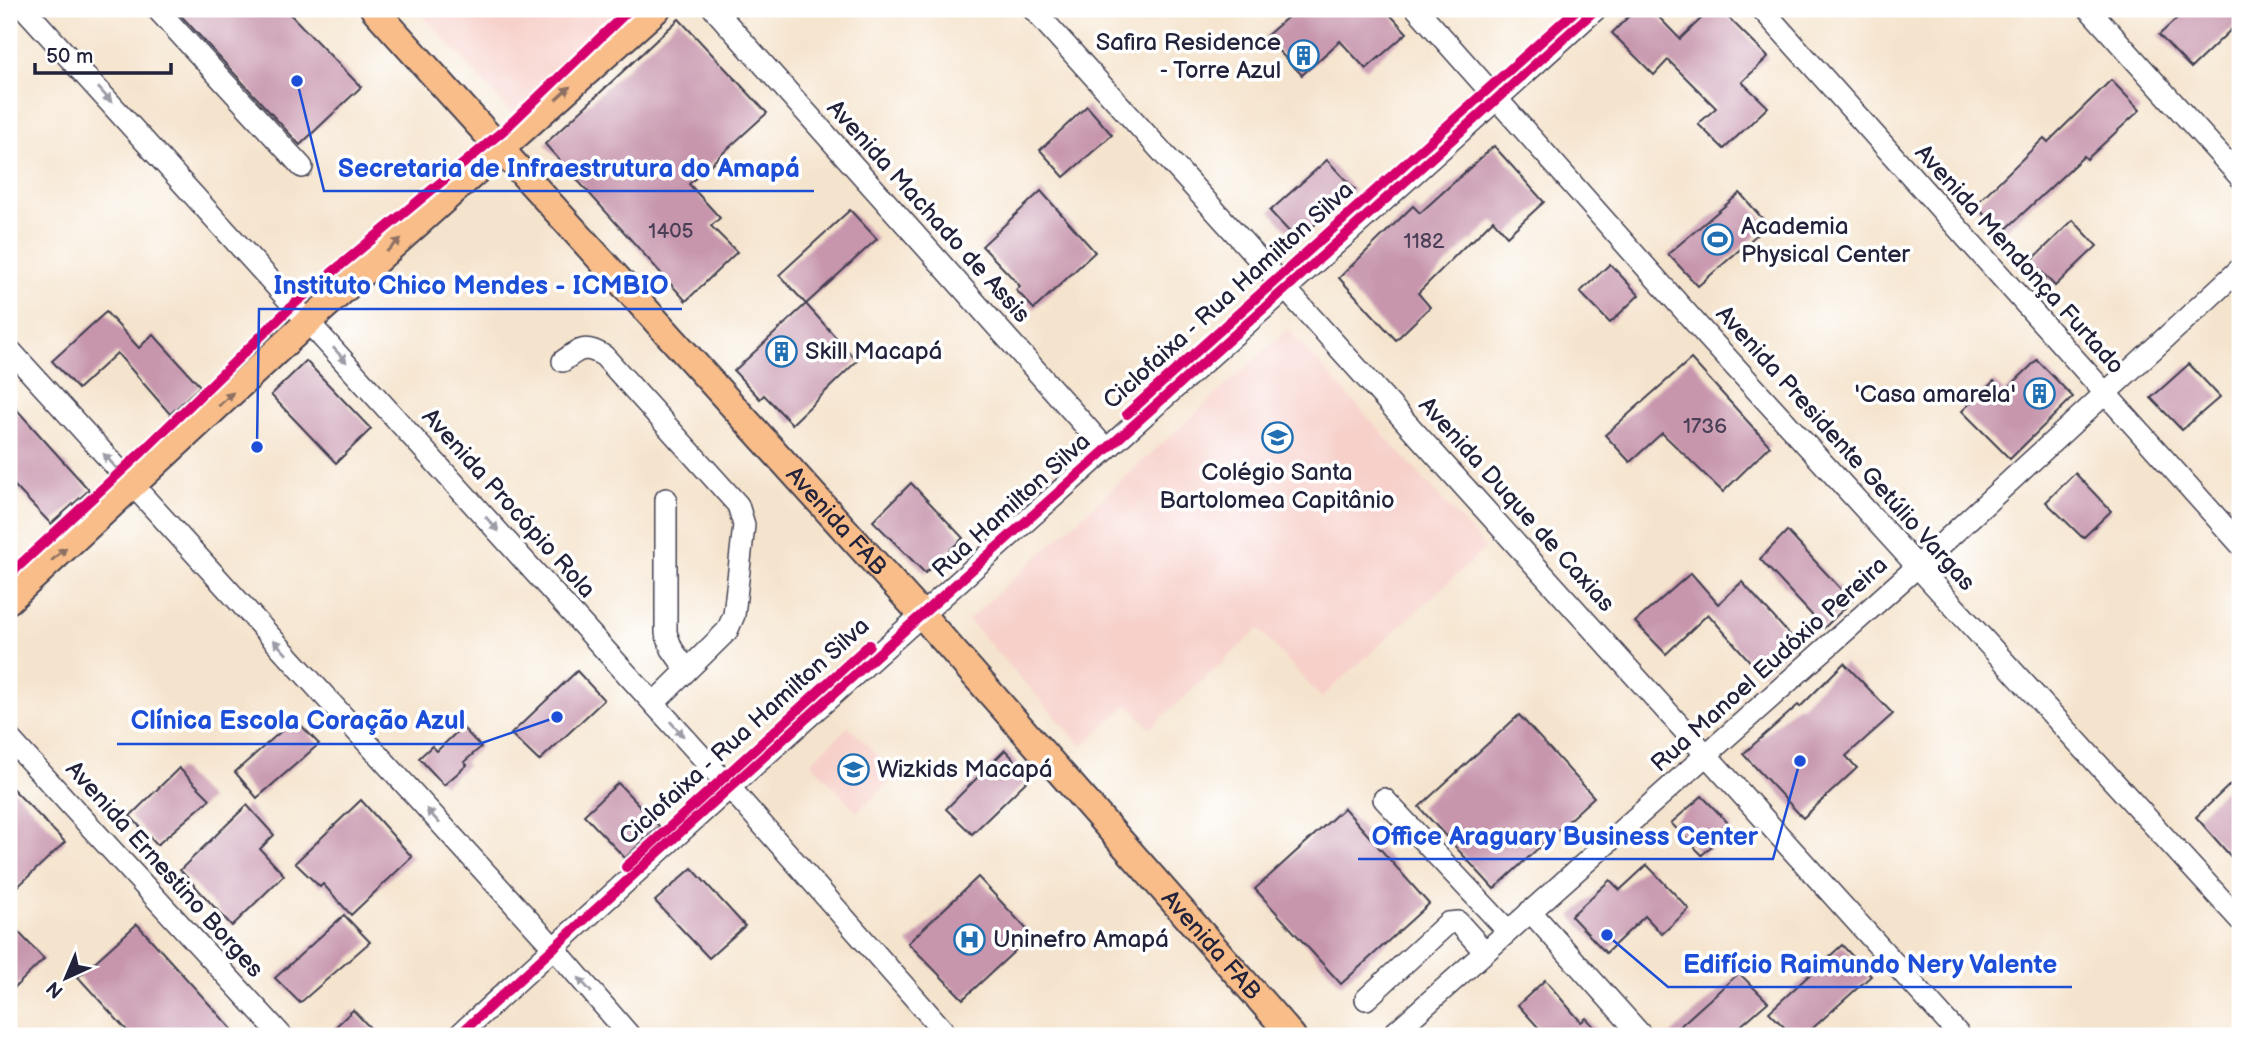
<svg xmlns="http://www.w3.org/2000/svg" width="2249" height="1045" viewBox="0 0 2249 1045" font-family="'Balsamiq Sans',sans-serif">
<rect width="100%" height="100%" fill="#fff"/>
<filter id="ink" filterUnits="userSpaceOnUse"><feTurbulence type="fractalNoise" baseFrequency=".0143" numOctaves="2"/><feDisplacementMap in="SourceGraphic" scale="14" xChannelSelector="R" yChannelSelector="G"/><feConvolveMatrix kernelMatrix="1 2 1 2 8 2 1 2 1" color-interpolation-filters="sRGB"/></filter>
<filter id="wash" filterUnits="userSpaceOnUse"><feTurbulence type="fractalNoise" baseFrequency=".00686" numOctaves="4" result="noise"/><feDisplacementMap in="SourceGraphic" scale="28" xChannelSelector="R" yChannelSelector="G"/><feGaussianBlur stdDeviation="1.57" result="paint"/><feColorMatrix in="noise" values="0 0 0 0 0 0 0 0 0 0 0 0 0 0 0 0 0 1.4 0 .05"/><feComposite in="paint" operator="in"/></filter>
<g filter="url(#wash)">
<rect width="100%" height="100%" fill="#f5e4cd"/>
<!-- built -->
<g fill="#f7d0ca">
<path d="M 417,9 L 650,9 L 521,124 Z"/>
<path d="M 1288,329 L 1486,548 L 1321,698 L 1259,629 L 1150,728 L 1128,704 L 1082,746 L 968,620 Z"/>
<path d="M 849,726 L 896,776 L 857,812 L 811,762 Z"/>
</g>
<g id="blocks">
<!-- building -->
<g fill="#c796ad">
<path d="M 175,9 L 285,9 L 361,87 L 300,145 Z"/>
<path d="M 1297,9 L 1385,9 L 1407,33 L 1366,69 L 1340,41 L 1302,75 L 1265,37 Z"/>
<path d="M 1636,9 L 1651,9 L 1680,39 L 1711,9 L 1720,9 L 1768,57 L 1742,82 L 1768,107 L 1724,149 L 1698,124 L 1716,108 L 1668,60 L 1654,75 L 1612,33 Z"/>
<path d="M 2187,9 L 2240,9 L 2240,21 L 2191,68 L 2159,35 Z"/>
<path d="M 679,19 L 767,113 L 689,184 L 720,218 L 711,226 L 737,252 L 686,301 L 545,144 Z"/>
<path d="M 2111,80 L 2140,110 L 2087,159 L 2084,156 L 2002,233 L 1975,205 L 2044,138 L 2048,142 Z"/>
<path d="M 1087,106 L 1112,135 L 1064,177 L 1040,150 Z"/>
<path d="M 1494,146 L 1544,202 L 1507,236 L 1493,220 L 1471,242 L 1470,241 L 1418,293 L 1430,307 L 1396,340 L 1339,278 L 1413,206 L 1420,213 Z"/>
<path d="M 1327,160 L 1355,190 L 1297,240 L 1270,211 Z"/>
<path d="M 1041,191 L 1095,252 L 1034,309 L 1016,290 L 1020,286 L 982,246 Z"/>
<path d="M 1740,193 L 1768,225 L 1698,286 L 1668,254 Z"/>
<path d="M 850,210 L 877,239 L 806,304 L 779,275 Z"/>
<path d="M 2073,220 L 2097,246 L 2055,286 L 2031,261 Z"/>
<path d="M 1610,264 L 1639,295 L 1610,323 L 1580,292 Z"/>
<path d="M 806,304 L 857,361 L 792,424 L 764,395 L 760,399 L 734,371 Z"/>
<path d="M 106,312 L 139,348 L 153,334 L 200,386 L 170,414 L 117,353 L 78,389 L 52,361 Z"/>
<path d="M 1691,359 L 1770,446 L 1723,492 L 1662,433 L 1630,462 L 1605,435 Z"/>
<path d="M 2037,360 L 2073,397 L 2010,459 L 1962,411 L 1994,381 L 2004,392 Z"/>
<path d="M 306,361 L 371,429 L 336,463 L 271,395 Z"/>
<path d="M 2189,364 L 2220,397 L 2182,430 L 2151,398 Z"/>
<path d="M 9,401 L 89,490 L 51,524 L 9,480 Z"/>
<path d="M 2075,473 L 2111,511 L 2083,538 L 2046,502 Z"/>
<path d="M 911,483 L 963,538 L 925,573 L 873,521 Z"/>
<path d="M 1787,531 L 1852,601 L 1824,628 L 1760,559 Z"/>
<path d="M 1691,573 L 1718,604 L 1742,582 L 1796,642 L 1761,674 L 1708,614 L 1666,654 L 1635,622 Z"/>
<path d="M 1844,663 L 1893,714 L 1846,756 L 1857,768 L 1803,818 L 1743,754 L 1798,705 L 1800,707 Z"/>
<path d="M 577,671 L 604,700 L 539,761 L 511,734 Z"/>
<path d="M 1519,715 L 1594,797 L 1494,889 L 1419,807 Z"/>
<path d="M 295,719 L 319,744 L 257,798 L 235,772 Z"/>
<path d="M 462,727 L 481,747 L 464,762 L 467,765 L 444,785 L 419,758 L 432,746 L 437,751 Z"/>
<path d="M 1005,750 L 1031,777 L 972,834 L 946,809 Z"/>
<path d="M 179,768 L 210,799 L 157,845 L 130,816 Z"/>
<path d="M 2240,775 L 2240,867 L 2196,817 Z"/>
<path d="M 618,783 L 659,826 L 625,858 L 584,815 Z"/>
<path d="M 9,785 L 65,842 L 9,895 Z"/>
<path d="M 1702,796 L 1732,827 L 1702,855 L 1671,823 Z"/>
<path d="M 361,800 L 412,857 L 351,915 L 323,884 L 320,887 L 295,863 Z"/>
<path d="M 247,805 L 274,835 L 260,849 L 284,875 L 232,926 L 180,870 Z"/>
<path d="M 1344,808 L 1429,904 L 1341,984 L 1255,889 Z"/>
<path d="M 1647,865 L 1689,909 L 1662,934 L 1645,916 L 1606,953 L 1571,916 L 1610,880 L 1620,890 Z"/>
<path d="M 692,868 L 745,926 L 709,958 L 655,901 Z"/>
<path d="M 978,877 L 1032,935 L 963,999 L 908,943 Z"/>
<path d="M 344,915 L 370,942 L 300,1003 L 275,978 Z"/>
<path d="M 9,922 L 44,959 L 9,993 Z"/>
<path d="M 137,924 L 238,1036 L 132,1036 L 78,977 Z"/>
<path d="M 1842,945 L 1871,976 L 1804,1036 L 1793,1036 L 1769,1012 Z"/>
<path d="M 1739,973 L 1768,1002 L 1729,1036 L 1669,1036 Z"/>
<path d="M 1545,980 L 1581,1022 L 1586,1018 L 1603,1036 L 1546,1036 L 1518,1005 Z"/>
<path d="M 353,1010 L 378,1036 L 326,1036 Z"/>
</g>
</g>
</g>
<g filter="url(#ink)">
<use href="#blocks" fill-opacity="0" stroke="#423f51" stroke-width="2"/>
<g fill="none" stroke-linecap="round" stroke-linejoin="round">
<defs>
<g id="minor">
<path d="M 25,9 L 731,789 L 948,1036"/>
<path d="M 157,9 L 302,167"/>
<path d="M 714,9 L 1105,448"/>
<path d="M 1033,9 L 1960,1036"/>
<path d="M 1417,9 L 1707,336 L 2240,920"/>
<path d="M 1762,9 L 2240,544"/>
<path d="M 2089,9 L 2240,177"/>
<path d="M 9,349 L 554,948 L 630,1036"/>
<path d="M 563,361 C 580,348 586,345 604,356 L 738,505 L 744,525 L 734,615 L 727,631 L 654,703"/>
<path d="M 666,499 L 666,633 L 672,649 L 686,669"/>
<path d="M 9,738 L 282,1036"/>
<path d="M 1384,799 L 1508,931"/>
<path d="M 1530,911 L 1642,1036"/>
<path d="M 1366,999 L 1448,923 L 1458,922 L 1485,952"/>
<path d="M 458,1036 C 833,689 1218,353 1596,9"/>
<path d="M 1391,1036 L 1918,566 L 2240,269"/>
</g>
<g id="major">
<path id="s1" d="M 374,9 L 913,605 L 1292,1036"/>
<path d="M 9,600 L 309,321 L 657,9"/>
</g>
</defs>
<!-- minor casing -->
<use href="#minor" stroke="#423f51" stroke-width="24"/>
<!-- major casing -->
<use href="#major" stroke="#423f51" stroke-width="30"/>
<!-- minor -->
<use href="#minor" stroke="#fff" stroke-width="21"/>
<!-- major -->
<use href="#major" stroke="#f8bd89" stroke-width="26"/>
<defs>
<g id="cycleway">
<path d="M 1127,414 L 1577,9"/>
<path d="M 9,575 L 142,452 L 294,304 L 504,130 L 630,9"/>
<path d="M 626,867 L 869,645"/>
<path d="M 458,1036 C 833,689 1218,353 1596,9"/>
</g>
</defs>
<!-- cycleway casing -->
<use href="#cycleway" stroke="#fff" stroke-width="15"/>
<!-- cycleway -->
<use href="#cycleway" stroke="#d6006c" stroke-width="10"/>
</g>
<!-- one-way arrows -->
<defs><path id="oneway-solid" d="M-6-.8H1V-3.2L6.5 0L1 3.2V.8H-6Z" transform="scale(1.75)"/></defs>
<g fill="#8d7062">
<use href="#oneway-solid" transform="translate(563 93) rotate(-42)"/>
<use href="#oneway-solid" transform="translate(394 245) rotate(-42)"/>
<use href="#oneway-solid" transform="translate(226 399) rotate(-43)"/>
<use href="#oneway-solid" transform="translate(59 554) rotate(-42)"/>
</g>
<g fill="#9c9ca7">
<use href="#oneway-solid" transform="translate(105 95) rotate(48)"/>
<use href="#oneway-solid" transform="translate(340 355) rotate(48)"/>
<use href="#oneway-solid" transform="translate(110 461) rotate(-132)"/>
<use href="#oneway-solid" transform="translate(492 524) rotate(48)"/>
<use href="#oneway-solid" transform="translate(280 647) rotate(-132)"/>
<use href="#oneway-solid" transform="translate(677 729) rotate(48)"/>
<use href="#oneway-solid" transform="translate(433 816) rotate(-132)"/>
<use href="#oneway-solid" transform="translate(585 985) rotate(-131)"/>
</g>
</g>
<!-- icons -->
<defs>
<symbol id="building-ring" viewBox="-11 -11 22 22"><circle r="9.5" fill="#fff" stroke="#1f6fb2" stroke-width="1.5"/><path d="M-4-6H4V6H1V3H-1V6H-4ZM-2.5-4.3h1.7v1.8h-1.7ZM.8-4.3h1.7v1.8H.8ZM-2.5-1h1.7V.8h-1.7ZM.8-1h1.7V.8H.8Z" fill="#1f6fb2"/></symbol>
<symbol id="stadium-ring" viewBox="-11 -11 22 22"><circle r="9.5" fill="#fff" stroke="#1f6fb2" stroke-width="1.5"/><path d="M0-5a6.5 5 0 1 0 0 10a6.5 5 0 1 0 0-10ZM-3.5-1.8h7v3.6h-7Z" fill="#1f6fb2"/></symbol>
<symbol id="school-ring" viewBox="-11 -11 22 22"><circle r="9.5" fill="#fff" stroke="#1f6fb2" stroke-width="1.5"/><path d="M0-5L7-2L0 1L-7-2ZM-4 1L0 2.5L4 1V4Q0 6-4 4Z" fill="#1f6fb2"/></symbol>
<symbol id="hospital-ring" viewBox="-11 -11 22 22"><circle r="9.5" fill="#fff" stroke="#1f6fb2" stroke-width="1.5"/><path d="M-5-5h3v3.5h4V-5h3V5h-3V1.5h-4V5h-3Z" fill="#1f6fb2"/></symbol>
</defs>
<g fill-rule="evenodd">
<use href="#building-ring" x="1286" y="38" width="35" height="35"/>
<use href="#stadium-ring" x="1700" y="222" width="35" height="35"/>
<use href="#building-ring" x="764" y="334" width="35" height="35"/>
<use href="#building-ring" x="2022" y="376" width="35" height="35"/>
<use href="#school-ring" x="1260" y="420" width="35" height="35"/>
<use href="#school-ring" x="836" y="752" width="35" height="35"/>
<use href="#hospital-ring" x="952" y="922" width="35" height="35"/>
</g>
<g text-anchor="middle" stroke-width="7" stroke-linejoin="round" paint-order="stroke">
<!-- number labels -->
<g font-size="21" fill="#4b3f58">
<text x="671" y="238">1405</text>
<text x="1424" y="248">1182</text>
<text x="1705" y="433">1736</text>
</g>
<!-- poi labels -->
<g font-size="24" fill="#22223b" stroke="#fff" text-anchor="start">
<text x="1281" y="50" text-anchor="end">Safira Residence<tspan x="1281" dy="28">- Torre Azul</tspan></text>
<text x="1741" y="234">Academia<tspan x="1741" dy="28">Physical Center</tspan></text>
<text x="805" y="359">Skill Macapá</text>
<text x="2016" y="402" text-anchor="end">'Casa amarela'</text>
<text x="1277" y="480" text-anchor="middle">Colégio Santa<tspan x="1277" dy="28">Bartolomea Capitânio</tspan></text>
<text x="877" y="777">Wizkids Macapá</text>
<text x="993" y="947">Uninefro Amapá</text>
</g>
<!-- street labels -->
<g font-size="24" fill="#22223b" stroke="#fff">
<text transform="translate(929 211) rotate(48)" y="8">Avenida Machado de Assis</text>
<text transform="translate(2020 259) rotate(48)" y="8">Avenida Mendonça Furtado</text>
<text transform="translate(1228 295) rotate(-42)" y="8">Ciclofaixa - Rua Hamilton Silva</text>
<text transform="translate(1846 448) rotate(48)" y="8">Avenida Presidente Getúlio Vargas</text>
<text transform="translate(509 503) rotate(48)" y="8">Avenida Procópio Rola</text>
<text transform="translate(1517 504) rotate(48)" y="8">Avenida Duque de Caxias</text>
<text transform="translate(1011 505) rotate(-42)" y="8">Rua Hamilton Silva</text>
<text dy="8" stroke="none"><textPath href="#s1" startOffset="690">Avenida FAB</textPath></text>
<text transform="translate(1769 664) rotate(-42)" y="8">Rua Manoel Eudóxio Pereira</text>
<text transform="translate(744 731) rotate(-42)" y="8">Ciclofaixa - Rua Hamilton Silva</text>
<text transform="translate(165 869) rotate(48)" y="8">Avenida Ernestino Borges</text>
<text dy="8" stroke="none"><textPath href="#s1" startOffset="1256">Avenida FAB</textPath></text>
</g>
</g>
<!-- callouts -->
<path fill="none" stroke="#1d4ed8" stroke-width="2.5" d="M297 81L324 191H814M257 447L259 309H682M557 717L479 744H117M1800 761L1773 859H1358M1607 935L1668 987H2072"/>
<g fill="#1d4ed8" stroke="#fff" stroke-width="2.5">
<circle cx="297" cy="81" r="7"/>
<circle cx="257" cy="447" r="7"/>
<circle cx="557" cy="717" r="7"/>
<circle cx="1800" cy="761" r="7"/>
<circle cx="1607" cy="935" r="7"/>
</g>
<g font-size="26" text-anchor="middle" font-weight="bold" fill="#1d4ed8" stroke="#fff" stroke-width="7" stroke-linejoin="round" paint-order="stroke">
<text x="569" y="177">Secretaria de Infraestrutura do Amapá</text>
<text x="471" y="294">Instituto Chico Mendes - ICMBIO</text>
<text x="298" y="729">Clínica Escola Coração Azul</text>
<text x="1565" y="845">Office Araguary Business Center</text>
<text x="1870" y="973">Edifício Raimundo Nery Valente</text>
</g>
<!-- margin -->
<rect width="2249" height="1045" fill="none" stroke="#fff" stroke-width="35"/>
<!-- north arrow -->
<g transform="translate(66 978) rotate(224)" stroke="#ffffff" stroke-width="5" paint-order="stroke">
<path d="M0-5L12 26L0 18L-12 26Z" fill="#22223b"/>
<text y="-10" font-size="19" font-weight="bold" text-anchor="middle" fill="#22223b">N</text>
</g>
<!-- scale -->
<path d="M35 63v10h136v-10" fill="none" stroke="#22223b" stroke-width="3.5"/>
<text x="46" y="63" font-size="21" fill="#22223b" stroke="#ffffff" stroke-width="5" paint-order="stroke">50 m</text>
</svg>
